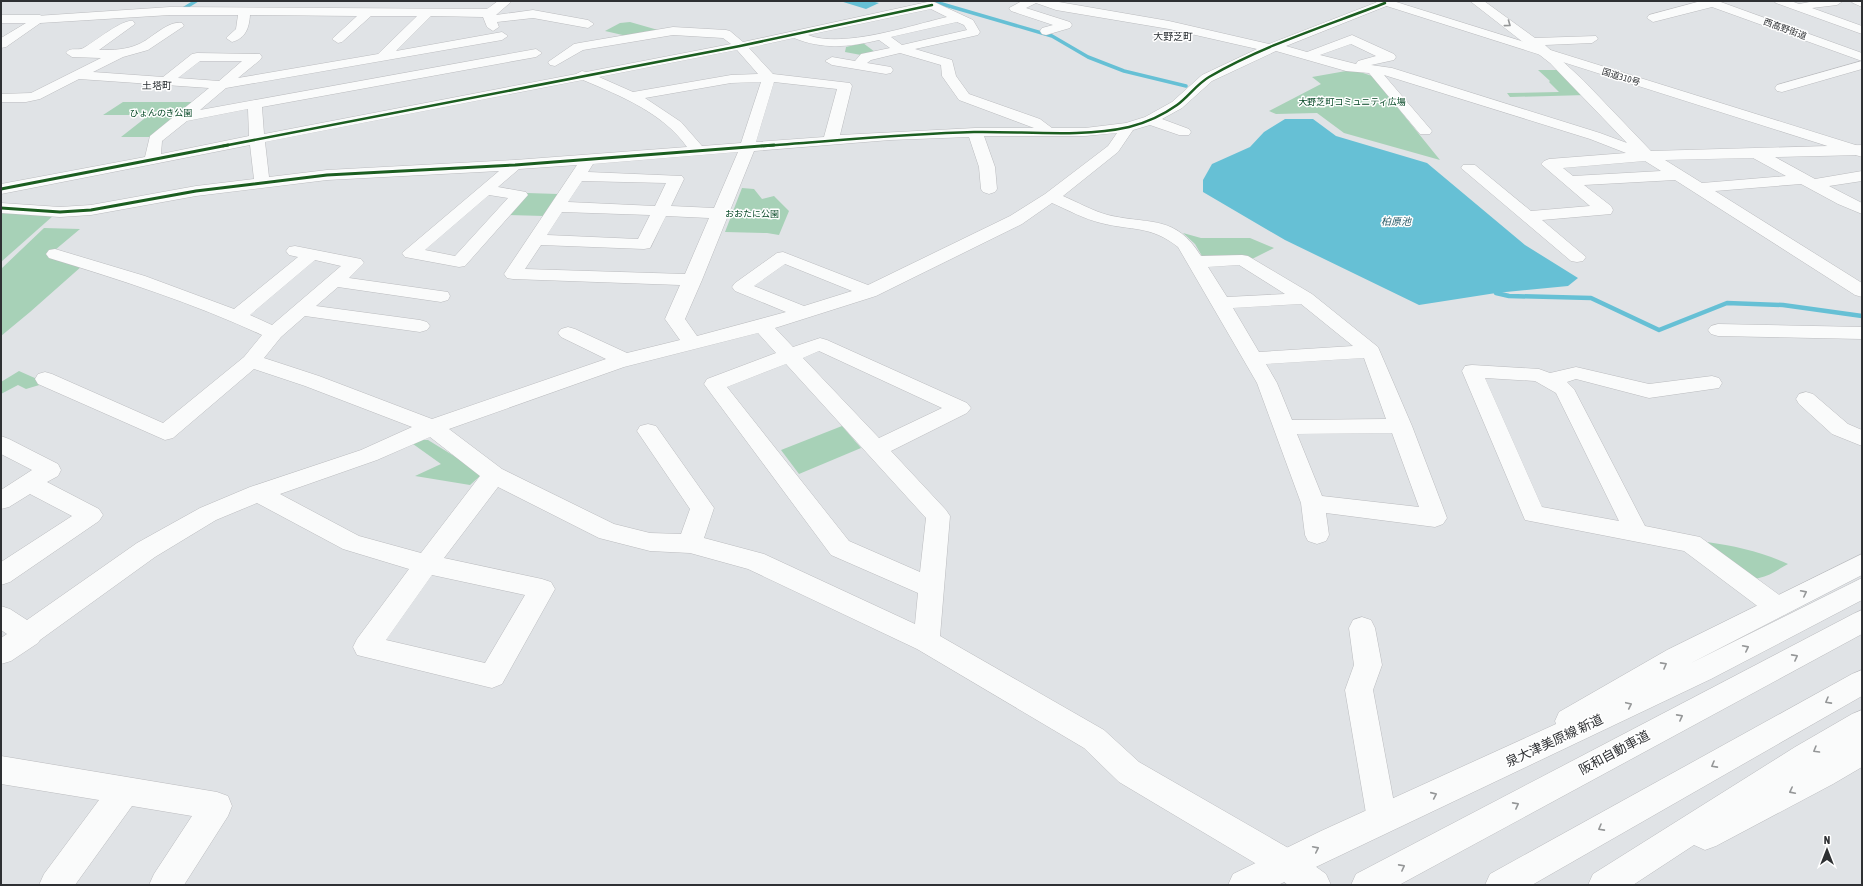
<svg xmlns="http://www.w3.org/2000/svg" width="1863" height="886" viewBox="0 0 1863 886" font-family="'Asap Condensed','Noto Sans JP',sans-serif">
<rect width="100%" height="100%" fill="#e0e3e6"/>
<!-- green -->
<g fill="#a7d1b7">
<path d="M 630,22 L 658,30 L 627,36 L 605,31 L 620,23 Z"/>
<path d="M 863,43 L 875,52 L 861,55 L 845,52 L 846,47 Z"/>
<path d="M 1538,70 L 1560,70 L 1586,95 L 1510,97 L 1507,93 L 1559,92 L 1549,82 L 1550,81 Z"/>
<path d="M 1346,71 L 1357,71 L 1372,76 L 1440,160 L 1344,133 L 1317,113 L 1276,114 L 1269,111 L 1321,84 L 1312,77 Z"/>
<path d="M 123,102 L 195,102 L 150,137 L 121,137 L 149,115 L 103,115 Z"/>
<path d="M 742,188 L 754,189 L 762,199 L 774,196 L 789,211 L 779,235 L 767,233 L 725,232 Z"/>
<path d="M 527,193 L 558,194 L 544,216 L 508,215 Z"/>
<path d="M 1,211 L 54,215 L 1,262 Z"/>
<path d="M 44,228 L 80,229 L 49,255 L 82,266 L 30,312 L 1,336 L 1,269 Z"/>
<path d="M 1183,233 L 1201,238 L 1250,238 L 1274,248 L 1252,259 C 1238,250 1218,259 1202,256 L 1195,244 Z"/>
<path d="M 19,371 L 46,383 L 26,389 L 18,385 L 1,394 L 1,382 Z"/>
<path d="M 842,426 L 861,448 L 799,474 L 781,450 Z"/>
<path d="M 421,440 L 428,440 L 480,472 L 480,476 L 470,485 L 415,476 L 441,464 L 413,444 Z"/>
<path d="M 1707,542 C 1735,546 1762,552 1788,564 C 1779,569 1769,576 1759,578 C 1746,581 1715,551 1707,542 Z"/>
</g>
<!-- water -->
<g fill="#66c0d5">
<path d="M 840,1 L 871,1 L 879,3 L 866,9 Z"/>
<path d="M 1285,119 L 1313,119 L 1336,136 L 1427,163 L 1525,245 L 1578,278 L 1568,286 L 1496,293 L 1419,305 L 1285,240 L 1203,192 L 1203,180 L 1212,164 L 1250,147 L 1264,132 Z"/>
</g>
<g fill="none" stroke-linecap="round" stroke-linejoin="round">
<!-- stream-far1 -->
<g stroke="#66c0d5" stroke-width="3.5">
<path d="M 935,1 L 943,5"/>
<path d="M 942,4 L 1052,36 L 1088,57 L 1124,71 L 1186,86"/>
<path d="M 183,9 L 196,1"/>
</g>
<!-- stream -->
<path stroke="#66c0d5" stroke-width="4.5" d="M 1496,293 L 1509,296 L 1591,298 L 1659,330 L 1727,303 L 1783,305 L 1862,316"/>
<defs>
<g id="minor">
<path d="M 498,1 L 512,1 L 496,15 L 533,10 L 588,20 L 594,24 L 588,28 L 533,18 L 497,22 L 499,27 L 493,31 L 487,27 L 483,17 L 431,16 L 396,51 L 502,32 L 508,36 L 502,40 L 226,88 L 200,110 L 536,49 L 542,53 L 536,57 L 262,107 L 264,134 L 576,74 L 582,71 L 586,72 L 731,44 L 723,38 L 673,35 L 583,50 L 555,66 L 550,65 L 548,62 L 574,44 L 579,43 L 673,27 L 726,30 L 730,31 L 743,42 L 932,1 L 973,20 L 980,32 L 978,35 L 915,49 L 952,60 L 956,76 L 969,94 L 1040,119 L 1052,128 L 1085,128 L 1126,123 L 1145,117 L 1172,102 L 1202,75 L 1257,49 L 1169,29 L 1056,10 L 1036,3 L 1026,8 L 1070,22 L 1072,25 L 1070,28 L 1046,35 L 1042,34 L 1040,31 L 1042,28 L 1053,25 L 1011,11 L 1009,8 L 1022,1 L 1053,1 L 1169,21 L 1269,44 L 1380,1 L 1390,1 L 1391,3 L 1389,5 L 1286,46 L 1307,52 L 1352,35 L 1394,54 L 1396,57 L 1394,60 L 1371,65 L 1392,68 L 1600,133 L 1627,143 L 1550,63 L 1470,1 L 1484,1 L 1535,38 L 1596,36 L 1598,39 L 1592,43 L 1545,45 L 1583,80 L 1651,151 L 1862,145 L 1862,155 L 1775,157 L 1815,179 L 1862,171 L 1862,181 L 1829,186 L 1862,203 L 1862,214 L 1838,204 L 1801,184 L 1715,191 L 1862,283 L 1862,297 L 1855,295 L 1675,180 L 1584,185 L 1611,206 L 1613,210 L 1611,214 L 1542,220 L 1586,257 L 1583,261 L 1577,262 L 1571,261 L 1461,168 L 1463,165 L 1475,165 L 1531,211 L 1590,206 L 1541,164 L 1544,161 L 1549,159 L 1626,153 L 1590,139 L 1384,75 L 1432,131 L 1430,134 L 1420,134 L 1369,73 L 1346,71 L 1276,51 L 1212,81 L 1182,108 L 1162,119 L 1189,129 L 1191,132 L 1189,135 L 1179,135 L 1150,125 L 1133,130 L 1118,152 L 1063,196 C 1077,202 1093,211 1108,215 C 1150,225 1175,214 1201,256 L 1242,255 L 1248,256 L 1312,294 L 1378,347 L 1412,426 L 1447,518 L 1443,524 L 1435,527 L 1326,513 L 1329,535 L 1326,541 L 1317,544 L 1308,541 L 1305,535 L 1301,503 L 1257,383 L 1178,247 C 1150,225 1132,231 1101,223 C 1084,219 1068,210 1052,203 L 1022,224 L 876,296 L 775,328 L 793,347 L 820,338 L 827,340 L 967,403 L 971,408 L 967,413 L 891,451 L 946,510 L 950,516 L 940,636 L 1104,730 L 1139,762 L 1297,853 L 1326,874 L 1331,885 L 1288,885 L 1275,875 L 1119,782 L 1084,748 L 917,649 L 748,569 L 690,553 L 650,551 L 599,538 L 498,487 L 444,558 L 542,579 L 551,582 L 555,589 L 502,684 L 492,688 L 357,655 L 353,647 L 357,639 L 409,569 L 343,549 L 257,503 L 216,520 L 155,557 L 40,640 L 38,643 L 11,661 L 1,664 L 1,638 L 7,634 L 1,630 L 1,606 L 10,609 L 27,620 L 137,543 L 200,508 L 250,487 L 361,450 L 412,427 L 305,386 L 254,369 L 173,438 L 165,440 L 38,384 L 35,379 L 38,374 L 45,372 L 52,374 L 163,423 L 244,357 L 262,335 C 193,303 121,280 49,258 L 46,254 L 49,250 L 55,249 L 145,276 L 234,309 L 298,257 L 289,255 L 286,251 L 289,247 L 295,246 L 361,259 L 364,263 L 349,278 L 448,292 L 450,296 L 448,300 L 441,302 L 338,287 L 316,306 L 420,320 L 427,322 L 430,326 L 427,330 L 420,332 L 305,316 L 281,337 L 264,358 L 319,376 L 432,419 L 606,359 L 561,337 L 558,333 L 561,329 L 568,327 L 575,329 L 627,353 L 680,340 L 665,319 L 680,285 L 513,279 L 507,278 L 504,274 L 577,165 L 519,169 L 498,187 L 526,192 L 528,195 L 465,266 L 459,267 L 405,257 L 402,253 L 499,171 L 327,180 L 196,196 L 91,215 L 60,217 L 1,213 L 1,203 L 60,207 L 91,205 L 196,186 L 254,179 L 250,145 L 1,194 L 1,184 L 145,157 L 150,136 L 209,88 L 79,79 L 40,99 L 26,102 L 1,102 L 1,94 L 31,93 L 101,58 L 72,57 L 66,53 C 70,46 79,52 85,47 C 96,41 122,19 133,21 L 135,24 L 99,50 C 113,50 126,50 139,44 C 151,39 168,20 182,23 L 184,26 L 148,50 L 123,57 L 93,72 L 163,77 L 192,54 L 197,53 L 260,54 L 262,57 L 260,60 L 238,78 L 378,54 L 417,16 L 371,16 L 342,42 L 338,43 L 332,39 L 357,16 L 250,15 C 249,28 246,38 232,42 L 226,38 L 236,29 L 238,15 L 170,15 L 40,23 L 36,22 L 34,19 L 36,16 L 170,7 L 487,9 ZM 931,9 L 947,17 C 912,25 842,49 808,35 ZM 957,22 L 964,25 L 967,30 L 902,45 L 891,37 ZM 794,38 C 823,50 849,47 879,40 L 890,48 L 861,54 L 855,61 L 832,57 L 825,61 L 832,65 L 886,74 L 891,73 L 893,70 L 891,67 L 867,63 L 871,60 L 900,53 L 941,65 L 942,76 L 959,100 L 1034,128 L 975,128 L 840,135 L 852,86 L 850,83 L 773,74 L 749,48 ZM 1351,44 L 1376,56 L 1358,61 L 1356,64 L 1320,55 ZM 737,50 L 758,74 L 731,75 L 633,92 L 599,77 ZM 200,61 L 242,61 L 219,81 L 178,78 ZM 583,80 C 621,96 663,113 687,147 L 515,160 L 327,170 L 269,177 L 265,142 ZM 761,82 L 741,143 L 702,146 L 681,122 L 645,98 L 731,83 ZM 774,82 L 837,89 L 824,137 L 756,142 ZM 248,109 L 249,136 L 161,154 L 162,141 L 187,121 ZM 1117,133 L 1108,146 L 1045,194 L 1010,216 L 868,285 L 783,252 L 777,253 L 735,283 L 732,287 L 735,291 L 786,312 L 697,336 L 685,319 L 702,280 L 754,151 L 890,140 L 969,137 L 979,167 L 981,189 L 983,192 L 989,194 L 995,192 L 997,189 L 995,167 L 984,136 L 1085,136 ZM 738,152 L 714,208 L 671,206 L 684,179 L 682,176 L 588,172 L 593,164 ZM 1753,158 L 1786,176 L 1702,183 L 1665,160 ZM 1645,161 L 1661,171 L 1573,176 L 1563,168 ZM 582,181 L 666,183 L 655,206 L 568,202 ZM 489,195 L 508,198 L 455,256 L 425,250 ZM 562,212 L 650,215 L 638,239 L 547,235 ZM 666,216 L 709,218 L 685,274 L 525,269 L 541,245 L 644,249 L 650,248 ZM 315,260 L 341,266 L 272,325 L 250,315 ZM 785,264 L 852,291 L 804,306 L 754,286 ZM 1239,265 L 1285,294 L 1227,297 L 1208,267 ZM 1301,304 L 1353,346 L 1259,352 L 1233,308 ZM 758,333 L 776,353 L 707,379 L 704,384 L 831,555 L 918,593 L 915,624 L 764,554 L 704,538 L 714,508 L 656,426 L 648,424 L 640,426 L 637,431 L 690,509 L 681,534 L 650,533 L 614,524 L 502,469 L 449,429 L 624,367 ZM 819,351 L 942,408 L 879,438 L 803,358 ZM 1364,358 L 1386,419 L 1292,420 L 1277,383 L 1266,364 ZM 786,364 L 926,518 L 920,572 L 849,541 L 727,387 ZM 1392,433 L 1419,507 L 1322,496 L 1297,434 ZM 430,437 L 480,476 L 421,553 L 359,536 L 280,494 L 377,460 ZM 432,575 L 525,595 L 485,663 L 386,640 Z"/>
<path d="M 1701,1 L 1718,1 L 1862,53 L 1862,61 L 1712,7 L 1653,22 L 1647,18 L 1649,15 Z"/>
<path d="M 1774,1 L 1791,1 L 1799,4 L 1815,1 L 1843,1 L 1837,5 L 1812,8 L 1862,26 L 1862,34 L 1776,3 Z"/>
<path d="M 1851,1 L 1862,1 L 1862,7 L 1853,3 Z"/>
<path d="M 1862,61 L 1862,69 L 1782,92 L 1777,91 L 1775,88 L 1777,85 Z"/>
<path d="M 1718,324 L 1862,327 L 1862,339 L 1718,336 L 1711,334 L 1708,330 L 1711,326 Z"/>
<path d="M 1472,365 L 1539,369 L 1550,373 L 1576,367 L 1649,384 L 1712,376 L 1719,378 L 1722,383 L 1719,388 L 1649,398 L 1576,379 L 1567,382 L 1574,389 L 1645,526 L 1700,537 L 1786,600 L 1790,607 L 1786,614 L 1777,617 L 1768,614 L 1684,551 L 1525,520 L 1462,371 L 1465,366 ZM 1485,378 L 1535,381 L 1556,393 L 1619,521 L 1542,507 Z"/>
<path d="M 1806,392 L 1813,394 L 1848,424 L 1862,430 L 1862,446 L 1832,434 L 1799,404 L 1796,399 L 1799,394 Z"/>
<path d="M 1,436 L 9,439 L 58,464 L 61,470 L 58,476 L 47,482 L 99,509 L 103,515 L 99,521 L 10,582 L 1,585 L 1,562 L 72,516 L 30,494 L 9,507 L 1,509 L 1,490 L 32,470 L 1,454 Z"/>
<path d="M 1362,617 L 1371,620 L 1375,628 L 1382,665 L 1373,690 L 1397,819 L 1393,829 L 1382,834 L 1371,829 L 1367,819 L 1345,690 L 1354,665 L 1349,628 L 1353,620 Z"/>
<path d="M 1,756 L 217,792 L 228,796 L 232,806 L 228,816 L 184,885 L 149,885 L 154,874 L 192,816 L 132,806 L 75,885 L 39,885 L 44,874 L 99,800 L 1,784 Z"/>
</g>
<g id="major">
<path d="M 1,15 L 40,15 L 46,19 L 6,47 L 1,48 L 1,38 L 26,23 L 1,23 Z"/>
<path d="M 1862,554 L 1862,575 L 1691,663 L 1862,578 L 1862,600 L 1711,679 L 1278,885 L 1228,885 L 1233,874 L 1321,831 L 1556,724 L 1555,721 L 1559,712 L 1667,650 Z"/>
<path d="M 1862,710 L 1862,767 L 1833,784 L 1716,846 L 1705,850 L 1694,845 L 1633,885 L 1588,885 L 1593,874 L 1795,747 L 1852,714 Z"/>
</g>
<g id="highway">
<path d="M 1375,1 L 1393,1 L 1862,147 L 1862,157 L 1377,3 Z"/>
<path d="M 1862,610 L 1862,634 L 1399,885 L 1351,885 L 1356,874 L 1853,614 Z"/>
<path d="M 1862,670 L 1862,696 L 1532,885 L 1485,885 L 1490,874 L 1852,674 Z"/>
</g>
</defs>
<!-- minor casing -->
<use href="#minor" stroke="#bbbcbf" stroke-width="1"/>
<!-- major casing -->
<use href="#major" stroke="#bbbcbf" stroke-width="1"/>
<!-- highway casing -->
<use href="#highway" stroke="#bbbcbf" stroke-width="1"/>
<!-- minor -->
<use href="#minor" fill="#fafbfb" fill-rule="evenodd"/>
<!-- major -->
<use href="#major" fill="#fafbfb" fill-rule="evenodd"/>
<!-- highway -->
<use href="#highway" fill="#fafbfb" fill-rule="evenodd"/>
<defs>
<g id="cycleway-far1">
<path d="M 223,146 L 740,46 L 932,5"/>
<path d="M 761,146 C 832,141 903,134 974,132 C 1024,131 1081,138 1129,127 C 1145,123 1163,115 1177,105 C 1188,97 1197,84 1209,77 C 1264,45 1326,26 1385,3"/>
</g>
<g id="cycleway">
<path d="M 1,189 L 228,145"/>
<path d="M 1,208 L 60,212 L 91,210 L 196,191 L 327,175 L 515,165 L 774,145"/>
</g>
</defs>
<!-- cycleway-far1 casing -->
<use href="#cycleway-far1" stroke="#fff" stroke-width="4"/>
<!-- cycleway casing -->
<use href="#cycleway" stroke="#fff" stroke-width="5"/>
<!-- cycleway-far1 -->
<use href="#cycleway-far1" stroke="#1b5e20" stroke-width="2.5"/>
<!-- cycleway -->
<use href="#cycleway" stroke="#1b5e20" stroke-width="3"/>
</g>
<!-- one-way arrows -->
<defs><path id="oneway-chevron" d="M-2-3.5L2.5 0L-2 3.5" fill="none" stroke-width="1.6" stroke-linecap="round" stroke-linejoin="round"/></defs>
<g stroke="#949697">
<use href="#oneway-chevron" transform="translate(1508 24) rotate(36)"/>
<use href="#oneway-chevron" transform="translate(1804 593) rotate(-27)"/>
<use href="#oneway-chevron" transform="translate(1746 648) rotate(-27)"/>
<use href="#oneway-chevron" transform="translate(1795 657) rotate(-28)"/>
<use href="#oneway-chevron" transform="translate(1664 665) rotate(-29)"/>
<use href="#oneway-chevron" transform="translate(1828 701) rotate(151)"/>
<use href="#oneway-chevron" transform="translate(1629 705) rotate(-25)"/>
<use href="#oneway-chevron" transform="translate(1680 717) rotate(-28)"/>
<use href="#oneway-chevron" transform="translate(1816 750) rotate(150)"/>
<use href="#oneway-chevron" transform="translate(1714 765) rotate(151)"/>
<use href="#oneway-chevron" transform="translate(1792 791) rotate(153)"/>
<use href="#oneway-chevron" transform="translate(1434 795) rotate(-24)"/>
<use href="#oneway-chevron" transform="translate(1516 805) rotate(-28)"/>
<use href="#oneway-chevron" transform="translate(1601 828) rotate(151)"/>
<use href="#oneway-chevron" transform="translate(1316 849) rotate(-26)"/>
<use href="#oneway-chevron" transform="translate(1402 867) rotate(-28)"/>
</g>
<g text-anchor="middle" stroke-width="3" stroke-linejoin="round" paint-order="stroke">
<!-- far-street labels -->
<g font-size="9" fill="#2e3033" stroke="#fff">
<text transform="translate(1785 29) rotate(20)" y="3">西高野街道</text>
<text transform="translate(1621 77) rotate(17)" y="3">国道310号</text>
</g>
<!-- far-park labels -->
<g font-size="9" fill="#034623" stroke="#fff">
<text x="1352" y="105">大野芝町コミュニティ広場</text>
<text x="161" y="116">ひょんのき公園</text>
<text x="752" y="217">おおたに公園</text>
</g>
<!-- far-neighbourhood labels -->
<g font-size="10" fill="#2a2f33" stroke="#fff">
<text x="1173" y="40">大野芝町</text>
<text x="157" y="89">土塔町</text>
</g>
<!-- far-water labels -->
<g font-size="10" font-style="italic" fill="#2b5d6a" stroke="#fff">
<text x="1396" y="225">柏原池</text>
</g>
<!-- near-street labels -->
<g font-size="13" fill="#2e3033" stroke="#fff">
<text transform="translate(1554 740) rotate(-25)" y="5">泉大津美原線 新道</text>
<text transform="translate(1614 752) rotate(-28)" y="5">阪和自動車道</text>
</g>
</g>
<!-- border -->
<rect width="1863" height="886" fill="none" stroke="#2e3033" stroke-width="4"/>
<!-- north arrow -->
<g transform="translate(1827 850)" stroke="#ffffff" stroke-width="3" paint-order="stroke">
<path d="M0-3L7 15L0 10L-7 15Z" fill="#2e3033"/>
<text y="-6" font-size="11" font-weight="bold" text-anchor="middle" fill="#2e3033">N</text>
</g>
</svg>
